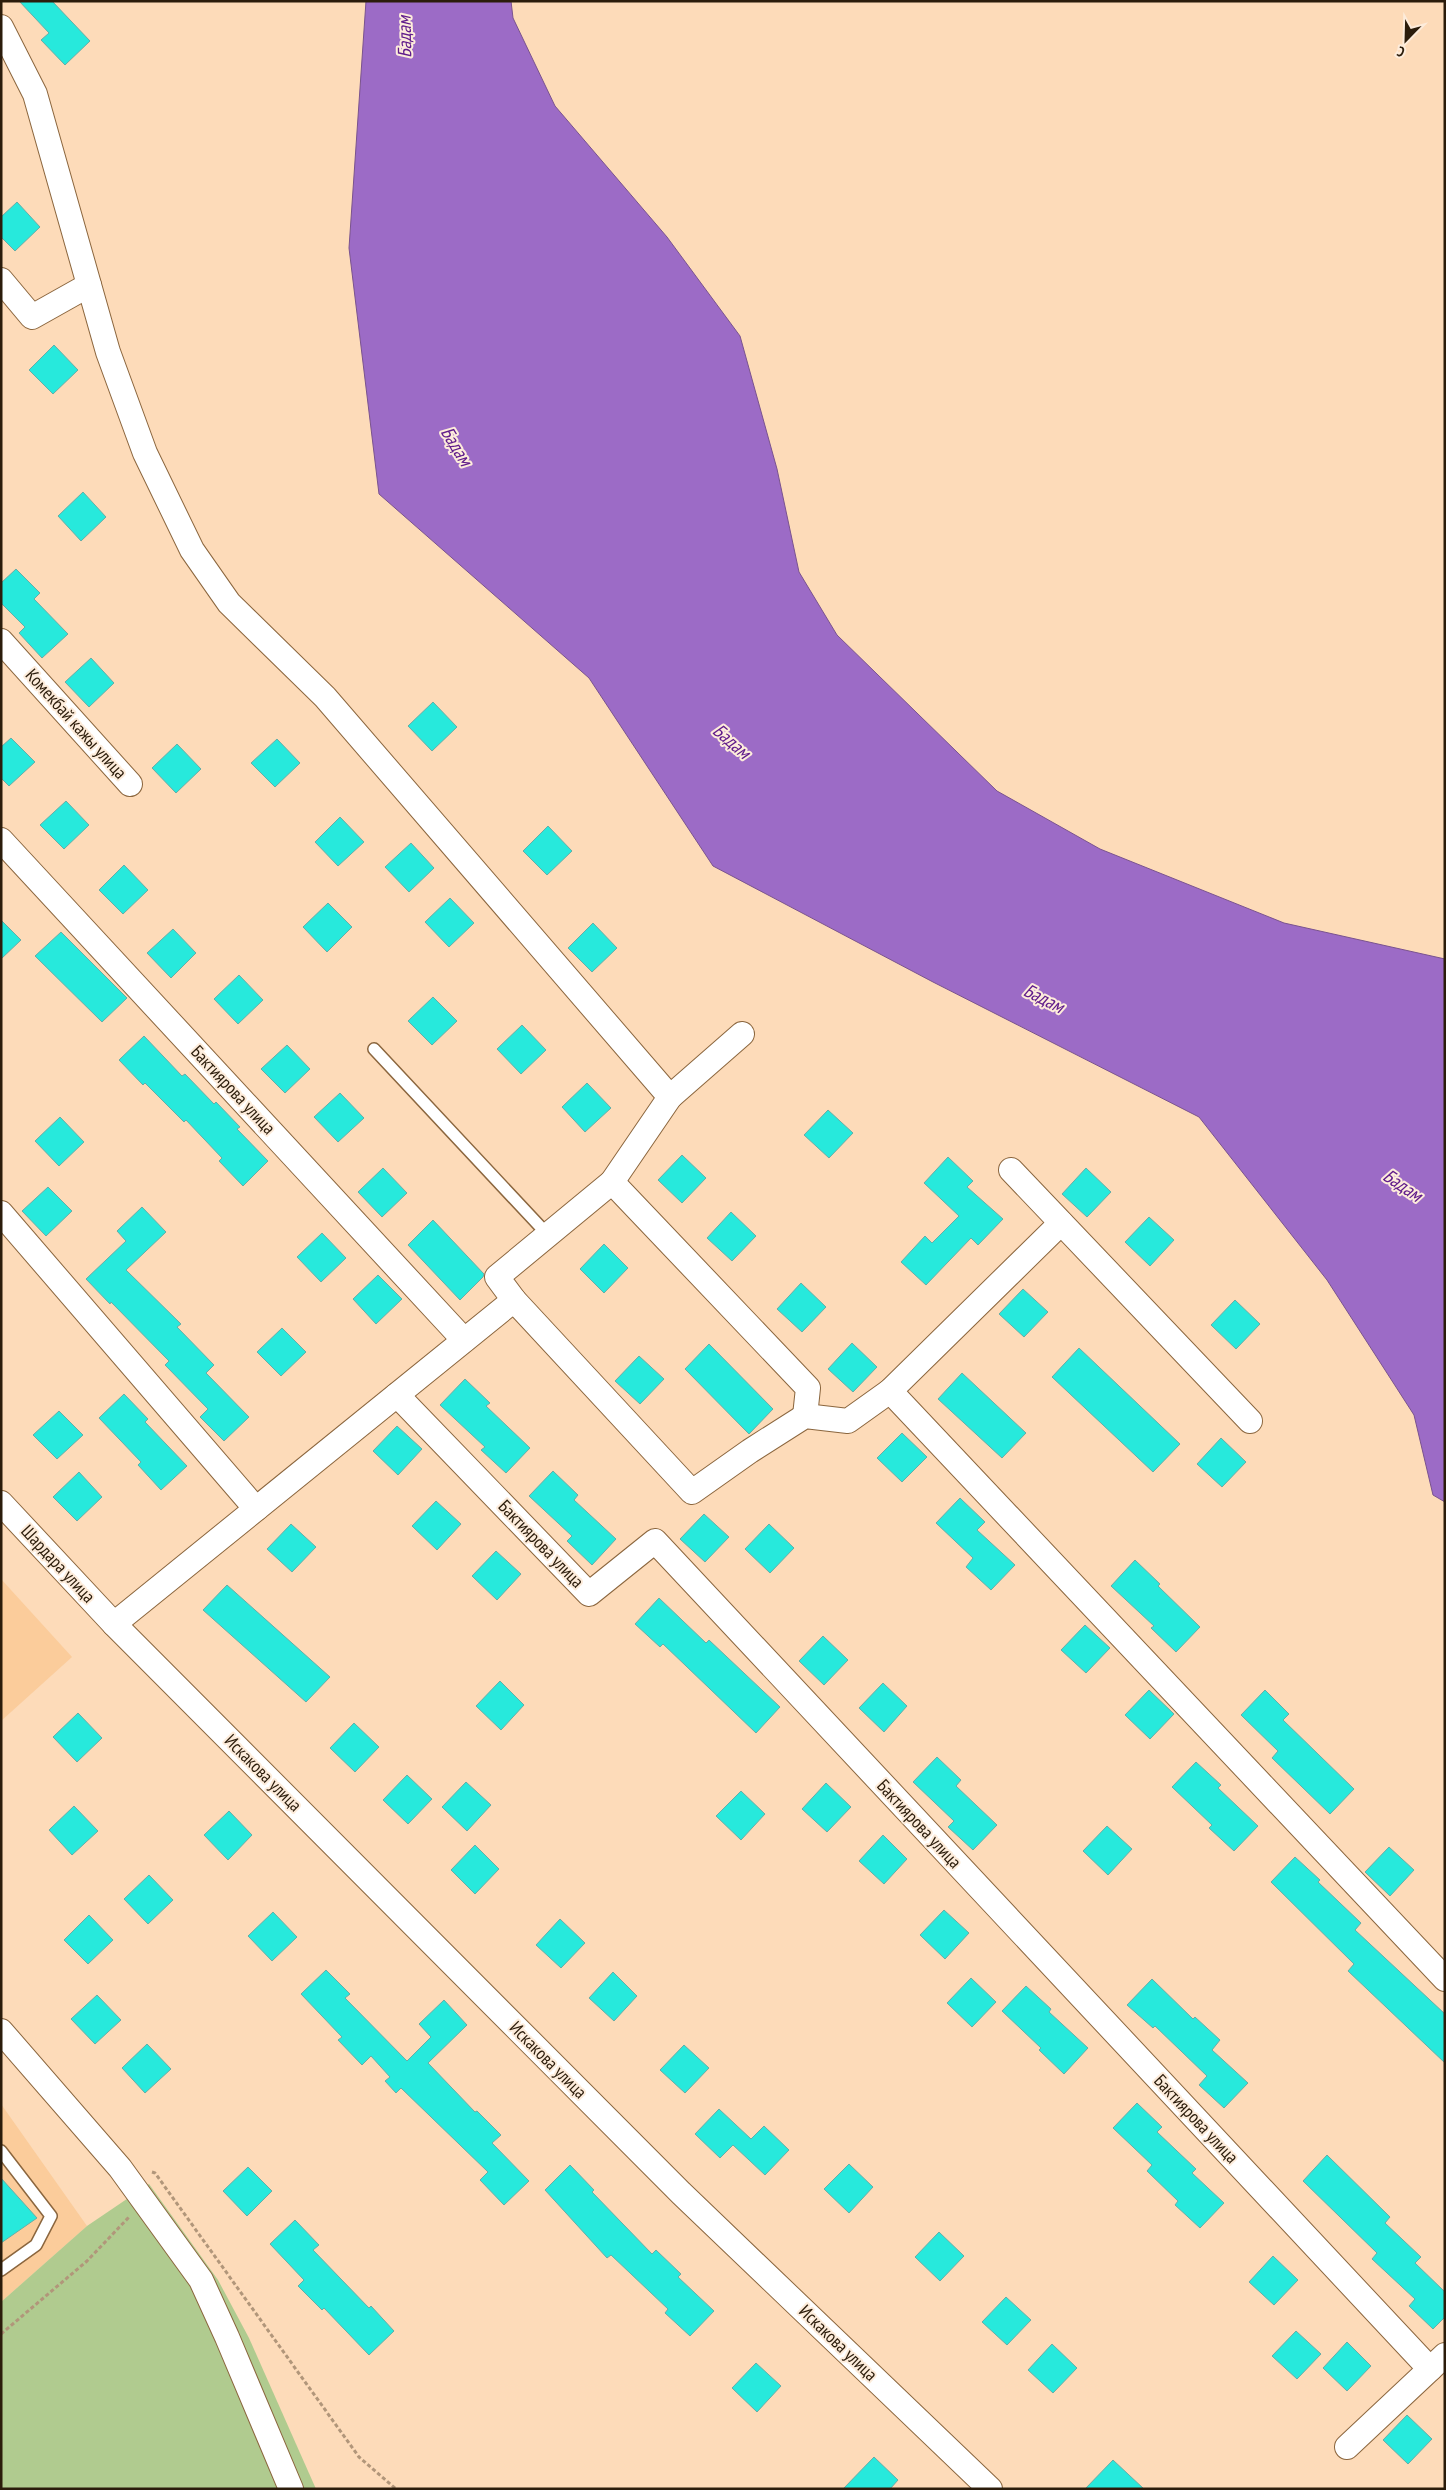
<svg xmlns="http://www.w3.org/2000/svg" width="1446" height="2490" viewBox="0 0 1446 2490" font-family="'PT Sans Narrow',sans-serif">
<rect width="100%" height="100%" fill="#fddbb9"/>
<!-- built -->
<g fill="#fbcc9b">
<path d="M 1,1579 L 72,1657 L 1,1721 Z"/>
<path d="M 1,2104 L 87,2226 L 1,2302 Z"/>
</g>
<!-- green -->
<path fill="#b0cb8f" d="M 149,2184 L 218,2280 L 249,2338 L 316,2489 L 1,2489 L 1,2302 L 87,2226 Z"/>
<!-- water -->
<path fill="#9c6bc6" stroke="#7a538e" d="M 366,1 L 511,1 L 513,18 L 555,106 L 667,237 L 740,336 L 777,469 L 799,572 L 837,635 L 997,791 L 1100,849 L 1284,923 L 1445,959 L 1445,1502 L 1433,1495 L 1414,1415 L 1327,1280 L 1199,1117 L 933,982 L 713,866 L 589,678 L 379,494 L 349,248 Z"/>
<!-- building -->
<g fill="#27e9dc" stroke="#66aea7">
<path d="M 19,1 L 52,1 L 90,41 L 65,65 L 41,40 L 49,33 Z"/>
<path d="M 17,202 L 40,227 L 15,251 L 1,237 L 1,217 Z"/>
<path d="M 54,345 L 78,370 L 53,394 L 29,370 Z"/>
<path d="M 83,492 L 106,517 L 81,541 L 58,516 Z"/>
<path d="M 16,569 L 40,593 L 34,599 L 68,634 L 42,658 L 19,633 L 25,627 L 1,603 L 1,583 Z"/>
<path d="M 91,658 L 114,683 L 89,707 L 65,682 Z"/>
<path d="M 433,702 L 457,727 L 432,751 L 408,726 Z"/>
<path d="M 11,738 L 35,762 L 9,786 L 1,778 L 1,747 Z"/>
<path d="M 277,739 L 300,763 L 275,787 L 251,763 Z"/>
<path d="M 177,744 L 201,769 L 176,793 L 152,768 Z"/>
<path d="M 66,801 L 89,825 L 64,849 L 40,825 Z"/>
<path d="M 340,817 L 364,842 L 338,866 L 315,842 Z"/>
<path d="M 548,826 L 572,851 L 547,875 L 523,851 Z"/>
<path d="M 411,843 L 434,868 L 409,892 L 385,867 Z"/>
<path d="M 124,865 L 148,890 L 123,914 L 99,890 Z"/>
<path d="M 450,898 L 474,923 L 449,947 L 425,922 Z"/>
<path d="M 328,903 L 352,927 L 327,952 L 303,927 Z"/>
<path d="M 1,920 L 21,940 L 1,959 Z"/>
<path d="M 593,923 L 617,948 L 592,972 L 568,948 Z"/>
<path d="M 173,929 L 196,953 L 171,978 L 147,953 Z"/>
<path d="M 61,932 L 127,998 L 102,1022 L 35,956 Z"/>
<path d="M 239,975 L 263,1000 L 238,1024 L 214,999 Z"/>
<path d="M 433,997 L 457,1021 L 432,1045 L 408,1021 Z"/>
<path d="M 522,1025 L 546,1050 L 521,1074 L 497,1049 Z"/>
<path d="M 144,1036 L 182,1076 L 185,1074 L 214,1104 L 216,1102 L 240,1127 L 237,1129 L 268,1161 L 243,1186 L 219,1161 L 222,1158 L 186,1120 L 184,1122 L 145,1083 L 143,1085 L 119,1060 Z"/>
<path d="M 287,1045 L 310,1069 L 285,1093 L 261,1069 Z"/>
<path d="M 587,1083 L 611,1108 L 585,1132 L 562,1107 Z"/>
<path d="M 340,1093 L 364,1118 L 338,1142 L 314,1117 Z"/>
<path d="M 828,1110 L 853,1133 L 829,1158 L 804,1135 Z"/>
<path d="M 60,1117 L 84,1142 L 59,1166 L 35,1141 Z"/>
<path d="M 682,1155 L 706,1178 L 682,1203 L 658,1180 Z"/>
<path d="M 948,1157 L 973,1181 L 967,1187 L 1003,1219 L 978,1245 L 971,1238 L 926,1285 L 901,1262 L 925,1236 L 932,1243 L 959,1216 L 924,1183 Z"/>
<path d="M 383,1168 L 407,1193 L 382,1217 L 358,1192 Z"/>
<path d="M 1086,1168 L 1111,1192 L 1087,1217 L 1062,1194 Z"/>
<path d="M 48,1187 L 72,1211 L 46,1236 L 22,1211 Z"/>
<path d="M 142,1207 L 166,1232 L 126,1270 L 181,1324 L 177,1327 L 214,1365 L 206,1373 L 249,1417 L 224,1441 L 200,1417 L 208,1409 L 165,1365 L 169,1361 L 111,1302 L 110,1304 L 86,1279 L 126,1241 L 117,1231 Z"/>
<path d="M 731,1212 L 756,1236 L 732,1261 L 707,1238 Z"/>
<path d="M 1149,1217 L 1174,1240 L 1150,1266 L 1125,1242 Z"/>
<path d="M 433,1220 L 484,1274 L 483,1277 L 460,1300 L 408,1245 Z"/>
<path d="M 322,1233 L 346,1258 L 321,1282 L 297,1257 Z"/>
<path d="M 604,1244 L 628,1268 L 604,1293 L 580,1269 Z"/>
<path d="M 378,1275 L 402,1299 L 376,1324 L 353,1299 Z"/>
<path d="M 801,1283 L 826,1307 L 802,1332 L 777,1309 Z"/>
<path d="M 1023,1289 L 1048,1312 L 1024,1337 L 999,1314 Z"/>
<path d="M 1235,1300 L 1260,1324 L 1236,1349 L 1211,1325 Z"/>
<path d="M 282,1328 L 306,1352 L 281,1376 L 257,1352 Z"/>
<path d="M 852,1343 L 877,1367 L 853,1392 L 828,1369 Z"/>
<path d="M 709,1344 L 773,1409 L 749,1434 L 685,1369 Z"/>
<path d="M 1079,1348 L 1180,1444 L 1153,1472 L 1052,1377 Z"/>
<path d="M 639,1356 L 664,1379 L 640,1404 L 615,1381 Z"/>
<path d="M 962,1373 L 1026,1433 L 1002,1458 L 938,1399 Z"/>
<path d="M 465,1379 L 490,1403 L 486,1406 L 530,1448 L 506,1473 L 481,1450 L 485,1447 L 440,1405 Z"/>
<path d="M 124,1394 L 148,1419 L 145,1422 L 187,1466 L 161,1490 L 138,1465 L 141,1462 L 99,1418 Z"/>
<path d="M 59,1411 L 83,1435 L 57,1459 L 33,1435 Z"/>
<path d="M 397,1426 L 422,1449 L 398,1475 L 373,1451 Z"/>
<path d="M 902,1433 L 927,1457 L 902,1482 L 877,1458 Z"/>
<path d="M 1221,1438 L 1246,1462 L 1222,1487 L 1197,1464 Z"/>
<path d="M 553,1471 L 578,1495 L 574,1500 L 616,1539 L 592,1565 L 567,1541 L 572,1536 L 529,1496 Z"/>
<path d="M 79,1472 L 102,1497 L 77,1521 L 53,1497 Z"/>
<path d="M 960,1498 L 985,1522 L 977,1530 L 1015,1565 L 991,1590 L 966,1567 L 973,1558 L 936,1523 Z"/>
<path d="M 436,1501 L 461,1524 L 437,1550 L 412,1526 Z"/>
<path d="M 704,1514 L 729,1537 L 705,1562 L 680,1539 Z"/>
<path d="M 291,1524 L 316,1547 L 292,1572 L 267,1549 Z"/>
<path d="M 769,1524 L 794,1548 L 770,1573 L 745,1549 Z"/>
<path d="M 496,1551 L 521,1574 L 497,1600 L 472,1576 Z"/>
<path d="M 1135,1560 L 1160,1584 L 1158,1586 L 1200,1627 L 1176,1652 L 1151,1628 L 1154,1626 L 1111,1586 Z"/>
<path d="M 227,1585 L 330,1677 L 306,1702 L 203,1610 Z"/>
<path d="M 659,1598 L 706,1643 L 709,1640 L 780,1707 L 756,1733 L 663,1644 L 660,1647 L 635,1624 Z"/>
<path d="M 1085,1625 L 1110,1648 L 1086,1673 L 1061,1650 Z"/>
<path d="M 823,1636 L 848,1660 L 824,1685 L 799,1661 Z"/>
<path d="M 500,1681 L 524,1705 L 501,1730 L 476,1706 Z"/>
<path d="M 883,1683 L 907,1706 L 884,1732 L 859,1708 Z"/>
<path d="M 1149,1690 L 1174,1714 L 1150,1739 L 1125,1715 Z"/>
<path d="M 1265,1690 L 1289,1714 L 1283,1720 L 1354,1789 L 1330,1814 L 1272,1758 L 1278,1751 L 1241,1715 Z"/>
<path d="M 78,1713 L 102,1738 L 77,1762 L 53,1737 Z"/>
<path d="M 354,1723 L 379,1747 L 355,1772 L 330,1748 Z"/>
<path d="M 937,1757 L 961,1780 L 956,1786 L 997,1825 L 973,1850 L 948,1827 L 954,1821 L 913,1782 Z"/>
<path d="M 1196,1762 L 1221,1785 L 1218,1788 L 1258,1826 L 1234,1851 L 1209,1828 L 1212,1825 L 1172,1787 Z"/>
<path d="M 407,1775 L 432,1799 L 408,1824 L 383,1800 Z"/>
<path d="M 466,1782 L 491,1805 L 467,1831 L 442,1807 Z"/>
<path d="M 826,1783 L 851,1807 L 827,1832 L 802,1809 Z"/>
<path d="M 741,1791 L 765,1814 L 741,1840 L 716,1816 Z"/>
<path d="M 74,1806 L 98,1831 L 72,1855 L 49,1830 Z"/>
<path d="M 229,1811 L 252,1835 L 228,1860 L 204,1835 Z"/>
<path d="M 1107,1826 L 1132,1849 L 1108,1875 L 1083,1851 Z"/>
<path d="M 883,1835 L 907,1859 L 884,1884 L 859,1861 Z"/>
<path d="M 475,1845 L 499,1869 L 475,1894 L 451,1870 Z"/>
<path d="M 1389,1847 L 1414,1870 L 1390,1896 L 1365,1872 Z"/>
<path d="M 1295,1857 L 1320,1880 L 1318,1882 L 1361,1923 L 1355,1930 L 1445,2014 L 1445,2063 L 1348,1971 L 1354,1964 L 1271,1882 Z"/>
<path d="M 149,1875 L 173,1900 L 148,1924 L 124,1899 Z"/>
<path d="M 944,1910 L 969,1933 L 945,1959 L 920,1935 Z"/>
<path d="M 273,1912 L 297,1937 L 272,1961 L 248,1936 Z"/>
<path d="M 89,1915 L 113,1940 L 88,1964 L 64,1940 Z"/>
<path d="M 560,1919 L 585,1943 L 561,1968 L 536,1945 Z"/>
<path d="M 326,1970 L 350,1994 L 345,1998 L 407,2061 L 431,2037 L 419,2024 L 444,2000 L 467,2025 L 428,2063 L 475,2112 L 477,2111 L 501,2135 L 492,2143 L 529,2181 L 504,2205 L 480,2180 L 488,2172 L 401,2088 L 396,2093 L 385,2081 L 390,2077 L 371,2056 L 362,2065 L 338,2040 L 342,2037 L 301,1994 Z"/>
<path d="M 613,1972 L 637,1996 L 614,2021 L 589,1998 Z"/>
<path d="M 971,1978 L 996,2002 L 972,2027 L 947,2003 Z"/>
<path d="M 1152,1979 L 1193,2019 L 1195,2017 L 1220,2040 L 1212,2050 L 1248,2083 L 1224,2108 L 1199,2085 L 1207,2076 L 1155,2026 L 1153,2028 L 1127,2005 Z"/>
<path d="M 1026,1986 L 1051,2009 L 1049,2012 L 1088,2048 L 1064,2074 L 1039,2050 L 1041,2048 L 1002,2011 Z"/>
<path d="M 97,1995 L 121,2020 L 95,2044 L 71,2019 Z"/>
<path d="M 147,2044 L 171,2069 L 145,2093 L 122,2068 Z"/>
<path d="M 684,2045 L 709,2068 L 685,2093 L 660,2070 Z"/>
<path d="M 1137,2103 L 1162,2127 L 1157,2132 L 1196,2169 L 1192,2173 L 1224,2203 L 1200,2228 L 1175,2205 L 1178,2201 L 1147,2171 L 1152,2165 L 1113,2128 Z"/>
<path d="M 719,2109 L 751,2139 L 764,2126 L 789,2150 L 765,2175 L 733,2145 L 720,2158 L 695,2134 Z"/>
<path d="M 1327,2155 L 1390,2217 L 1385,2223 L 1421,2257 L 1415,2263 L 1445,2292 L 1445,2317 L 1433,2329 L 1409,2306 L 1415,2299 L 1372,2259 L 1377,2253 L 1303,2181 Z"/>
<path d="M 849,2164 L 873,2187 L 849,2213 L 824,2189 Z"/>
<path d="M 570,2165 L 594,2190 L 592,2192 L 652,2254 L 656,2250 L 681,2274 L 678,2277 L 714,2311 L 690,2336 L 665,2313 L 668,2309 L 611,2255 L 607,2258 L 545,2190 Z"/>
<path d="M 248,2167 L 272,2191 L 247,2216 L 223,2191 Z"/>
<path d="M 1,2178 L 37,2218 L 1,2243 Z"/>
<path d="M 295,2220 L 319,2245 L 313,2250 L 369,2308 L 371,2306 L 394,2331 L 369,2355 L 324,2308 L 322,2310 L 298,2286 L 304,2280 L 270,2244 Z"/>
<path d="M 939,2232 L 964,2256 L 940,2281 L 915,2257 Z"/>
<path d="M 1273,2256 L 1298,2280 L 1274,2305 L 1249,2282 Z"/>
<path d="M 1006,2297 L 1031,2320 L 1007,2345 L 982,2322 Z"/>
<path d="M 1296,2331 L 1321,2354 L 1297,2379 L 1272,2356 Z"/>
<path d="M 1347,2342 L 1371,2366 L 1347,2391 L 1323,2368 Z"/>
<path d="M 1052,2344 L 1077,2368 L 1053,2393 L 1028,2370 Z"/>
<path d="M 756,2363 L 781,2386 L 757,2412 L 732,2388 Z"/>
<path d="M 1407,2415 L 1432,2439 L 1408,2464 L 1383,2440 Z"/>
<path d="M 874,2457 L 898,2480 L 890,2489 L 843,2489 Z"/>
<path d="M 1113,2460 L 1144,2489 L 1085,2489 Z"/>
</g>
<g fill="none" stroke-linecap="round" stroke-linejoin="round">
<defs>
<g id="lane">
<path d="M 374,1049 L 548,1235"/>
<path d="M 1,2151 L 51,2216 L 36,2245 L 1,2270"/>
</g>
<g id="street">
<path d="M 1,27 L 35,94 L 108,352 L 145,453 L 192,550 L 229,603 L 325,697 L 670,1097"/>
<path d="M 1,280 L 32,317 L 89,285"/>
<path d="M 1,641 L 130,784"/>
<path d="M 1,840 L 464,1340"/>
<path d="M 1011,1170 L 1250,1421"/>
<path d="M 612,1182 L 808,1388 L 805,1416"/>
<path d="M 1,1213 L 256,1509"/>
<path d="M 514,1300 L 692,1492 L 750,1451 L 805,1416 L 848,1421 L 890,1391 L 1061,1223"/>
<path d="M 890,1391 L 1445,1979"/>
<path d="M 397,1395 L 589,1594 L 655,1541 L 1430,2369"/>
<path d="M 1,1503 L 114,1624 L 681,2193 L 990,2489"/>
<path d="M 114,1624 L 514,1300 L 497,1277 L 612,1182 L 670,1097 L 742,1034"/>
<path d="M 1,2031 L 120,2168 L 201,2280 L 227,2337 L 291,2489"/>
<path d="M 1347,2447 L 1445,2355"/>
</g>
</defs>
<!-- lane casing -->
<use href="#lane" stroke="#8b663e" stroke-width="14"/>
<!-- street casing -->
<use href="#street" stroke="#8b663e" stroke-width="26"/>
<!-- path -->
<g stroke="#b1967a" stroke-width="3" stroke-dasharray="4 2.5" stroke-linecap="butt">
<path d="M 152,2172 L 155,2173 L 359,2457 L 396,2489"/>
<path d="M 1,2334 L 87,2261 L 130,2216"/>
</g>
<!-- lane -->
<use href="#lane" stroke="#fff" stroke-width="11"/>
<!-- street -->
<use href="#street" stroke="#fff" stroke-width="24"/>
</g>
<g text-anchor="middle" stroke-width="4" stroke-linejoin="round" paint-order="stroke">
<!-- street labels -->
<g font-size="18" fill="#2b1c0b" stroke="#fdecdb">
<text transform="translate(76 724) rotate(48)" y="6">Комекбай кажы улица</text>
<text transform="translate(233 1090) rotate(47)" y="6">Бактиярова улица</text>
<text transform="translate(541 1544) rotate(46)" y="6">Бактиярова улица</text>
<text transform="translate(58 1564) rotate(47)" y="6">Шардара улица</text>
<text transform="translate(263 1773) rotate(45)" y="6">Искакова улица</text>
<text transform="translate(919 1824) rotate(47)" y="6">Бактиярова улица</text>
<text transform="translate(548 2060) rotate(45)" y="6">Искакова улица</text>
<text transform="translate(1196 2119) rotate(47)" y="6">Бактиярова улица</text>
<text transform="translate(838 2343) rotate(44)" y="6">Искакова улица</text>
</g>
<!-- water labels -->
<g font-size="19" font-style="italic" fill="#601c8b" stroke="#fdecdb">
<text transform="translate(404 37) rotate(-91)" y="7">Бадам</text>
<text transform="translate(457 446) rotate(59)" y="7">Бадам</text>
<text transform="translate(732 741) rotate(41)" y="7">Бадам</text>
<text transform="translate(1044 998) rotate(27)" y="7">Бадам</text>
<text transform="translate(1403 1185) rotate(34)" y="7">Бадам</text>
</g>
</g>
<!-- border -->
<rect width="1446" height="2490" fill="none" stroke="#2b1c0b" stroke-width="5"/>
<!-- north arrow -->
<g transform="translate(1406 40) rotate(203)" stroke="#fdecdb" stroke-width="4" paint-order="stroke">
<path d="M0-4L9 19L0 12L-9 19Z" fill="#2b1c0b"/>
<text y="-8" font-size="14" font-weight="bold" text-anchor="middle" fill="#2b1c0b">С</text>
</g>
</svg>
